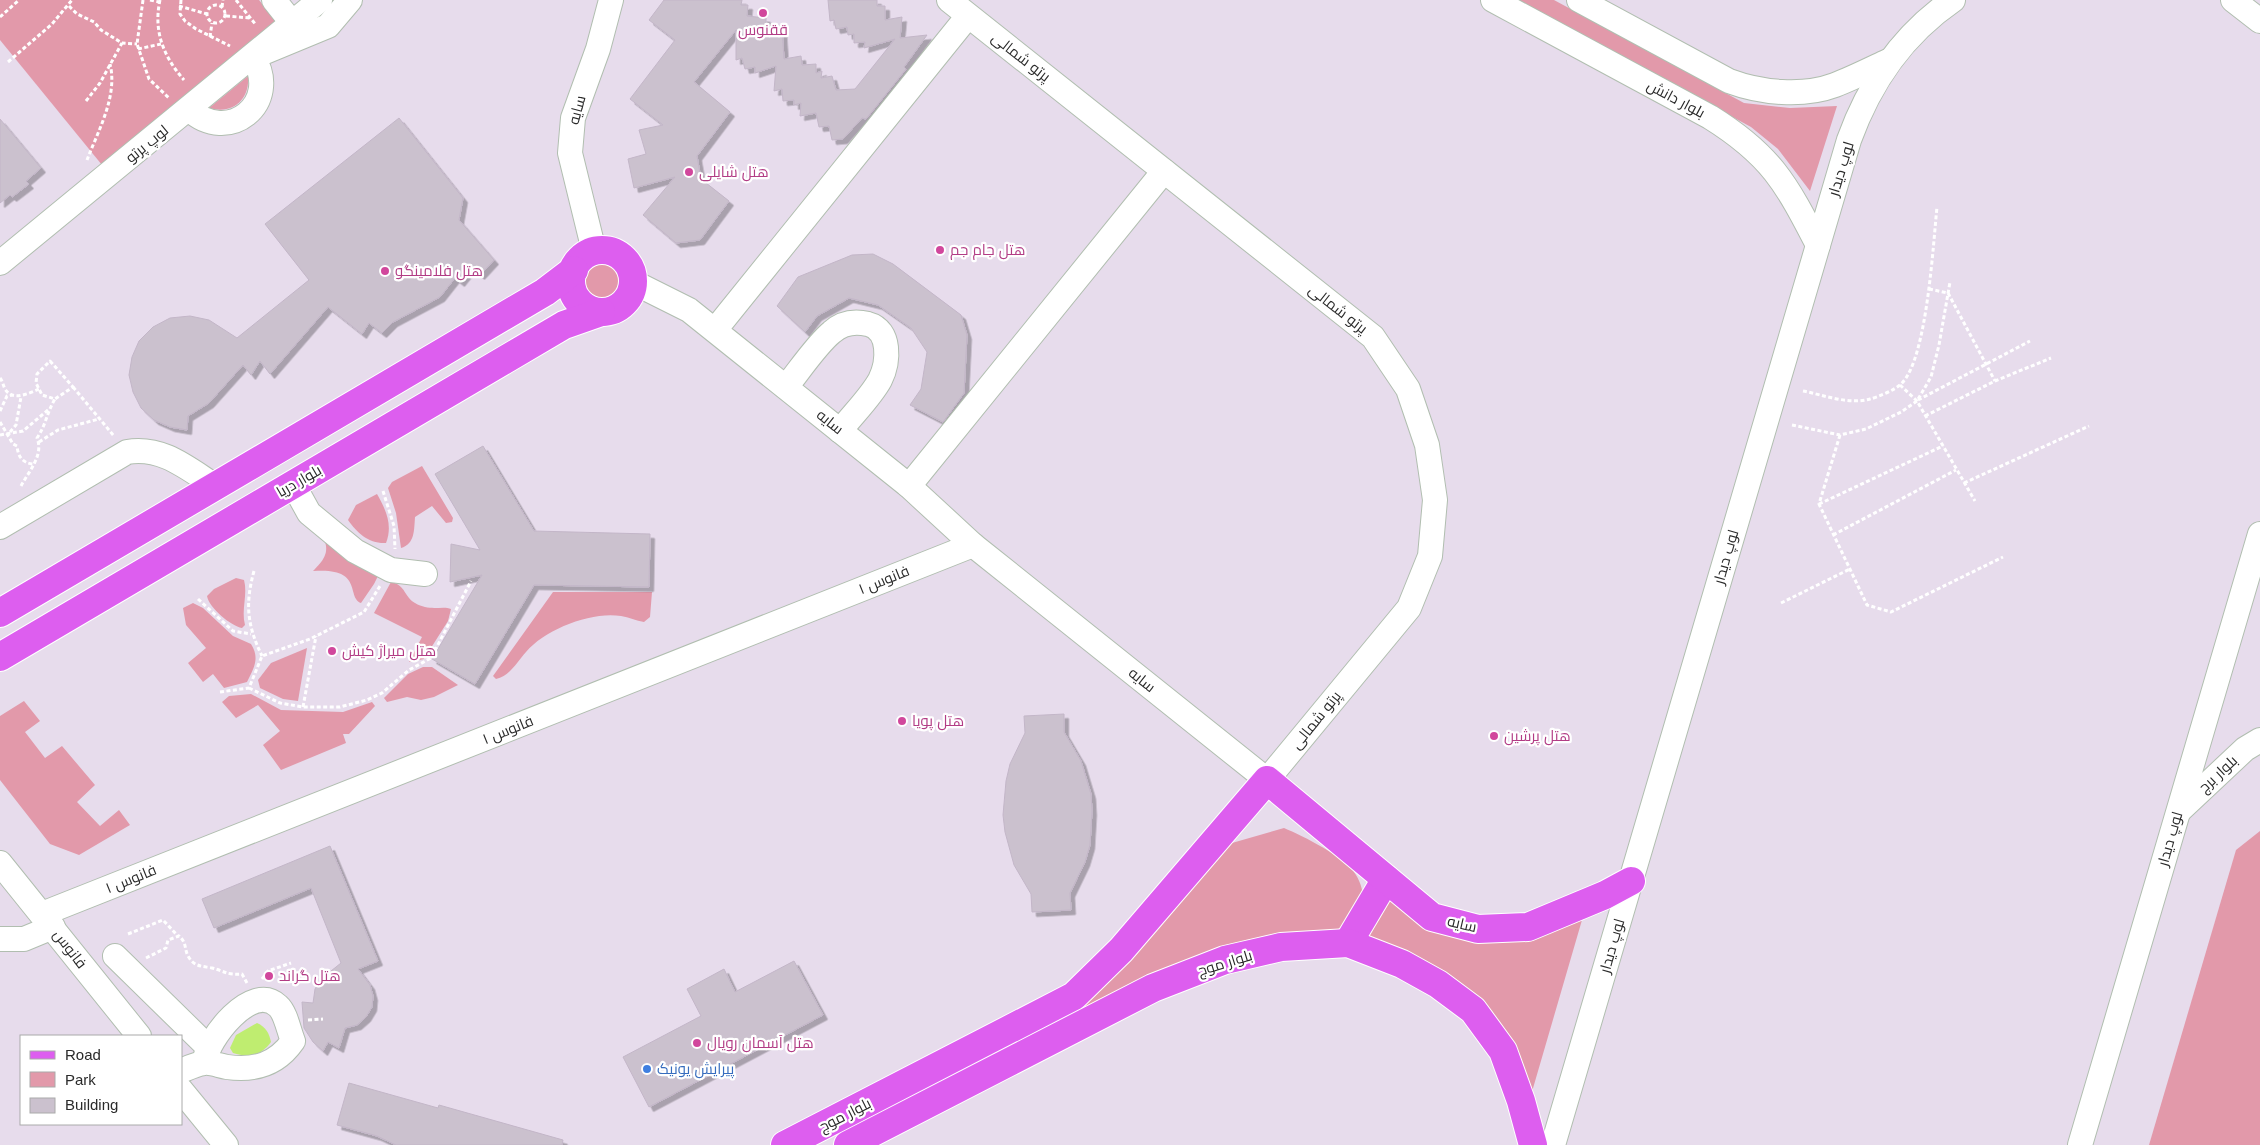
<svg xmlns="http://www.w3.org/2000/svg" width="2260" height="1145" viewBox="0 0 2260 1145" font-family="Helvetica,Cairo,sans-serif">
<defs>
<filter id="shadow"><feDropShadow dx="4.5" dy="4.5" stdDeviation="0" flood-color="#0004"/></filter>
</defs>
<rect width="100%" height="100%" fill="#e7dcec"/>
<!-- green -->
<g fill="#e299aa">
<path d="M 0,0 L 259,0 L 277,22 L 102,165 L 0,40 Z"/>
<path d="M 1518,0 L 1554,0 L 1744,103 L 1790,108 L 1837,106 L 1810,191 L 1778,149 L 1751,127 Z"/>
<path d="M 248,76 C 250,100 232,115 209,108 Z"/>
<circle cx="603" cy="281" r="22"/>
<path d="M 422,466 L 453,518 L 452,522 L 446,523 L 432,506 L 415,517 C 414,530 415,544 401,548 L 396,513 L 388,488 L 392,482 Z"/>
<path d="M 377,494 C 386,510 393,525 386,543 C 369,544 357,533 348,520 L 356,505 Z"/>
<path d="M 324,539 L 379,574 L 374,584 L 361,603 C 346,597 364,567 313,571 C 323,561 330,553 324,539 Z"/>
<path d="M 236,578 L 244,580 C 248,594 241,610 245,625 L 242,628 C 231,626 209,608 207,596 L 214,589 Z"/>
<path d="M 391,582 C 406,585 404,597 415,603 C 430,612 443,605 451,609 L 448,621 L 424,659 L 409,662 L 422,637 L 374,613 Z"/>
<path d="M 553,592 L 652,592 L 650,617 L 644,622 C 636,621 629,617 621,616 C 592,611 545,629 526,652 C 517,662 510,676 496,679 L 493,676 Z"/>
<path d="M 193,603 L 203,608 L 233,636 L 251,644 C 260,658 254,668 247,682 L 224,688 L 213,674 L 203,682 L 188,663 L 206,648 L 186,625 L 183,608 Z"/>
<path d="M 307,648 L 298,701 L 283,699 L 260,688 L 258,680 L 271,663 Z"/>
<path d="M 423,667 L 432,667 L 458,685 L 434,697 L 421,700 L 407,697 L 387,702 L 384,698 L 408,674 Z"/>
<path d="M 251,694 L 281,710 L 343,712 L 372,702 L 375,706 L 349,734 L 343,734 L 346,743 L 281,770 L 263,745 L 280,731 L 258,705 L 236,718 L 222,702 L 229,696 Z"/>
<path d="M 24,701 L 40,721 L 25,732 L 45,758 L 62,746 L 95,785 L 77,802 L 100,826 L 119,810 L 130,825 L 79,855 L 50,844 L 0,780 L 0,716 Z"/>
<path d="M 1284,828 C 1303,836 1346,857 1356,875 C 1361,883 1363,892 1364,901 L 1345,927 L 1316,935 L 984,1066 L 1070,1013 L 1225,845 Z"/>
<path d="M 2260,831 L 2260,1145 L 2149,1145 L 2236,850 Z"/>
<path d="M 1382,896 L 1427,923 L 1552,930 L 1582,920 L 1529,1102 L 1516,1058 L 1358,941 Z"/>
</g>
<!-- water -->
<path fill="#bfed70" d="M 257,1023 C 266,1027 269,1033 271,1042 C 261,1056 248,1058 233,1053 L 230,1048 L 236,1035 Z"/>
<!-- building -->
<g fill="#cbc1ce" stroke="#c3b6c8" filter="url(#shadow)">
<path d="M 664,0 L 742,0 L 741,5 L 748,5 L 747,16 L 766,18 L 766,31 L 782,28 L 784,59 L 801,56 L 802,65 L 816,64 L 816,73 L 822,71 L 821,78 L 832,76 L 836,90 L 855,89 L 895,39 L 864,48 L 865,42 L 854,43 L 854,34 L 848,35 L 847,27 L 836,29 L 834,20 L 830,21 L 828,0 L 877,0 L 877,6 L 885,6 L 885,20 L 902,17 L 900,38 L 927,35 L 904,67 L 906,69 L 866,119 L 862,118 L 843,139 L 832,140 L 829,126 L 819,127 L 816,113 L 800,116 L 801,103 L 794,105 L 794,100 L 783,101 L 782,89 L 774,91 L 776,66 L 755,73 L 755,67 L 745,69 L 742,58 L 736,60 L 736,30 L 694,82 L 730,112 L 697,156 L 701,179 L 729,201 L 700,240 L 676,243 L 643,215 L 675,177 L 634,188 L 628,159 L 646,154 L 639,130 L 663,125 L 630,99 L 675,40 L 649,20 Z"/>
<path d="M 399,118 L 463,198 L 459,220 L 494,260 L 480,275 L 472,267 L 460,282 L 455,278 L 440,297 L 393,322 L 382,333 L 369,323 L 362,334 L 328,307 L 270,374 L 260,361 L 251,375 L 243,365 L 209,403 L 188,416 L 187,430 L 170,427 L 154,420 L 141,408 L 133,392 L 129,375 L 132,357 L 139,341 L 153,327 L 170,318 L 190,316 L 209,320 L 237,338 L 309,280 L 265,224 Z"/>
<path d="M 0,119 L 41,168 L 26,181 L 29,184 L 12,197 L 10,195 L 0,203 Z"/>
<path d="M 873,254 L 893,264 L 961,315 L 967,335 L 964,393 L 943,422 L 910,405 L 921,389 L 927,352 L 911,328 L 878,305 L 849,298 L 817,316 L 805,332 L 777,306 L 798,277 L 852,255 Z"/>
<path d="M 483,446 L 534,531 L 650,534 L 649,587 L 534,585 L 475,684 L 432,659 L 482,575 L 450,582 L 451,544 L 480,550 L 435,474 Z"/>
<path d="M 1064,714 L 1064,732 L 1081,761 L 1091,794 L 1092,811 L 1090,845 L 1085,862 L 1070,893 L 1071,910 L 1032,912 L 1031,894 L 1014,865 L 1005,832 L 1003,815 L 1006,781 L 1010,764 L 1025,733 L 1024,716 Z"/>
<path d="M 330,846 L 378,961 L 358,969 L 370,985 L 373,996 L 372,1007 L 366,1017 L 357,1025 L 345,1028 L 339,1048 L 328,1042 L 323,1051 L 313,1042 L 304,1028 L 302,1002 L 313,1003 L 315,989 L 321,979 L 341,963 L 311,888 L 214,928 L 202,899 Z"/>
<path d="M 794,961 L 823,1015 L 649,1107 L 623,1057 L 701,1016 L 687,989 L 724,969 L 735,992 Z"/>
<path d="M 349,1083 L 438,1108 L 439,1105 L 563,1140 L 562,1145 L 396,1145 L 377,1136 L 337,1125 Z"/>
</g>
<g fill="none" stroke-linecap="round" stroke-linejoin="round">
<defs>
<g id="minor">
<path d="M 274,0 L 293,24"/>
<path d="M 1493,0 L 1710,117 C 1771,155 1786,183 1818,245"/>
<path d="M 1579,0 L 1729,81 C 1761,93 1803,97 1835,85 C 1853,78 1871,69 1888,61"/>
<path d="M 2233,0 L 2260,21"/>
<path d="M 189,109 C 228,146 282,103 253,57 L 328,26 L 350,0"/>
<path d="M 594,251 L 570,153 L 573,118 L 598,49 L 611,0"/>
<path d="M 0,263 L 320,0"/>
<path d="M 633,282 L 689,310 L 909,486 L 973,545 L 1267,780 L 1409,608 L 1430,556 L 1435,500 L 1427,445 L 1408,389 L 1373,337 L 949,0"/>
<path d="M 715,330 L 968,16"/>
<path d="M 786,387 C 799,371 817,344 832,332 C 842,323 855,321 868,324 C 891,330 889,362 880,380 C 870,398 853,414 840,431"/>
<path d="M 293,484 L 309,513 L 355,551 L 391,570 L 425,574"/>
<path d="M 909,486 L 1164,171"/>
<path d="M 0,527 L 127,452 C 162,446 187,468 215,486"/>
<path d="M 2180,810 L 2245,749 L 2260,740"/>
<path d="M 0,863 L 139,1036"/>
<path d="M 42,914 L 973,545"/>
<path d="M 0,939 L 24,939 L 53,927"/>
<path d="M 115,956 L 209,1048"/>
<path d="M 181,1071 C 188,1068 196,1064 204,1063 C 211,1062 220,1066 227,1067 C 255,1071 277,1064 293,1041 C 289,1032 286,1013 278,1006 C 252,981 207,1039 204,1063"/>
<path d="M 181,1090 L 226,1145"/>
<path d="M 1553,1145 L 1849,140 C 1870,82 1902,35 1953,0"/>
<path d="M 2080,1145 L 2260,534"/>
</g>
<g id="major">
<circle cx="602" cy="281" r="31"/>
<path d="M 0,613 L 545,292 L 574,270"/>
<path d="M 0,657 L 564,325 L 601,312"/>
<path d="M 1348,943 L 1386,879"/>
<path d="M 785,1145 L 1074,996 L 1121,950 L 1267,780 L 1432,917 L 1478,929 L 1528,927 L 1605,895 L 1631,881"/>
<path d="M 848,1145 L 1153,988 L 1225,960 L 1281,947 L 1348,943 L 1402,964 L 1438,984 L 1473,1010 L 1503,1051 L 1521,1101 L 1533,1145"/>
</g>
</defs>
<!-- minor casing -->
<use href="#minor" stroke="#b1beb0" stroke-width="26"/>
<!-- major casing -->
<use href="#major" stroke="#fff" stroke-width="30"/>
<!-- path -->
<g stroke="#fff" stroke-width="3" stroke-dasharray="4 2.5" stroke-linecap="butt">
<path d="M 143,0 L 137,44 L 149,79 L 169,98"/>
<path d="M 150,0 L 159,2"/>
<path d="M 160,0 C 153,32 164,57 184,80"/>
<path d="M 181,0 L 180,14 L 185,21 L 196,29 L 230,46"/>
<path d="M 236,0 L 256,25"/>
<circle cx="216" cy="14" r="9"/>
<path d="M 69,6 L 77,14 L 94,22 L 101,30 L 122,43 L 137,44"/>
<path d="M 179,6 L 207,14"/>
<path d="M 222,7 L 223,0"/>
<path d="M 226,16 L 250,18"/>
<path d="M 0,17 L 19,0"/>
<path d="M 210,37 L 212,23"/>
<path d="M 138,49 L 161,44"/>
<path d="M 8,62 L 52,24 L 72,0"/>
<path d="M 86,101 L 100,83 L 122,43"/>
<path d="M 87,160 C 98,131 118,96 110,64"/>
<path d="M 1929,289 L 1948,293 L 1995,381"/>
<path d="M 50,361 L 73,387 L 55,399 L 42,395 L 36,383 L 37,374 Z"/>
<path d="M 0,378 C 3,382 3,385 5,389 C 13,402 29,393 39,389"/>
<path d="M 1900,385 L 1917,401 L 1975,501"/>
<path d="M 73,387 L 114,436"/>
<path d="M 1803,391 C 1824,395 1848,405 1870,399 C 1878,397 1895,390 1901,384 C 1927,360 1933,245 1937,207"/>
<path d="M 1918,400 L 2030,341"/>
<path d="M 0,411 L 7,396 L 12,395"/>
<path d="M 1925,416 L 1995,381 L 2051,358"/>
<path d="M 0,422 L 13,444 L 17,446 C 18,456 22,463 33,464"/>
<path d="M 1792,425 L 1840,435 L 1866,429 L 1901,412 L 1917,401 L 1931,377 L 1939,345 L 1950,282"/>
<path d="M 10,432 L 16,425 L 21,397"/>
<path d="M 0,435 L 23,431 L 48,410"/>
<path d="M 1840,435 L 1819,504 L 1867,605 L 1891,612 L 2003,557"/>
<path d="M 39,442 L 58,430 L 99,419"/>
<path d="M 1964,483 L 2089,426"/>
<path d="M 21,486 C 29,471 44,455 37,438 C 46,425 47,412 55,399"/>
<path d="M 383,491 L 394,526 L 395,549"/>
<path d="M 1819,504 L 1943,446"/>
<path d="M 1833,535 L 1956,470"/>
<path d="M 254,571 C 245,604 247,625 262,656"/>
<path d="M 198,599 L 233,631 L 251,634"/>
<path d="M 1781,603 L 1850,569"/>
<path d="M 249,688 L 280,703 L 303,707 L 340,707 L 367,700 L 382,693 L 409,670 L 431,658 L 471,581"/>
<path d="M 220,692 L 249,688 L 262,656 L 310,639 L 364,612 L 380,586"/>
<path d="M 303,707 L 316,636"/>
<path d="M 128,934 L 163,920 L 178,936"/>
<path d="M 146,958 L 166,948 L 168,940 L 179,936 C 187,943 184,948 188,956 C 194,967 202,966 212,968 C 225,971 225,975 242,974 L 247,983"/>
<path d="M 262,979 L 268,971 L 291,963"/>
<path d="M 308,1020 L 323,1019"/>
</g>
<!-- minor -->
<use href="#minor" stroke="#fff" stroke-width="24"/>
<!-- major -->
<use href="#major" stroke="#dd5eef" stroke-width="28"/>
</g>
<!-- markers -->
<g fill="#d1479c" stroke="#fff" stroke-width="2">
<circle cx="763" cy="13" r="5"/>
<circle cx="689" cy="172" r="5"/>
<circle cx="940" cy="250" r="5"/>
<circle cx="385" cy="271" r="5"/>
<circle cx="332" cy="651" r="5"/>
<circle cx="902" cy="721" r="5"/>
<circle cx="1494" cy="736" r="5"/>
<circle cx="269" cy="976" r="5"/>
<circle cx="697" cy="1043" r="5"/>
</g>
<circle fill="#3f7fe0" stroke="#fff" stroke-width="2" cx="647" cy="1069" r="5"/>
<g text-anchor="middle" stroke-width="4.5" stroke-linejoin="round" paint-order="stroke">
<!-- hotel labels -->
<g font-size="15" fill="#b23c85" stroke="#fff" text-anchor="start">
<text x="763" y="35" text-anchor="middle">ققنوس</text>
<text x="699" y="177">هتل شایلی</text>
<text x="950" y="255">هتل جام جم</text>
<text x="395" y="276">هتل فلامینگو</text>
<text x="342" y="656">هتل میراژ کیش</text>
<text x="912" y="726">هتل پویا</text>
<text x="1504" y="741">هتل پرشین</text>
<text x="279" y="981">هتل گراند</text>
<text x="707" y="1048">هتل آسمان رویال</text>
</g>
<!-- street labels -->
<g font-size="15" fill="#2a2a2a" stroke="#fff">
<text transform="translate(1021 57) rotate(38)" y="5">پرتو شمالی</text>
<text transform="translate(1676 99) rotate(28)" y="5">بلوار دانش</text>
<text transform="translate(577 110) rotate(-75)" y="5">سایه</text>
<text transform="translate(147 144) rotate(-39)" y="5">لوپ پرتو</text>
<text transform="translate(1841 169) rotate(-73)" y="5">لوپ دیدار</text>
<text transform="translate(1338 309) rotate(38)" y="5">پرتو شمالی</text>
<text transform="translate(830 422) rotate(39)" y="5">سایه</text>
<text transform="translate(299 481) rotate(-30)" y="5">بلوار دریا</text>
<text transform="translate(1726 557) rotate(-74)" y="5">لوپ دیدار</text>
<text transform="translate(884 580) rotate(-22)" y="5">فانوس ۱</text>
<text transform="translate(1142 680) rotate(39)" y="5">سایه</text>
<text transform="translate(1316 720) rotate(-51)" y="5">پرتو شمالی</text>
<text transform="translate(508 730) rotate(-22)" y="5">فانوس ۱</text>
<text transform="translate(2218 774) rotate(-43)" y="5">بلوار برج</text>
<text transform="translate(2170 839) rotate(-74)" y="5">لوپ دیدار</text>
<text transform="translate(131 879) rotate(-22)" y="5">فانوس ۱</text>
<text transform="translate(1462 924) rotate(13)" y="5">سایه</text>
<text transform="translate(1612 946) rotate(-74)" y="5">لوپ دیدار</text>
<text transform="translate(70 949) rotate(52)" y="5">فانوس</text>
<text transform="translate(1225 963) rotate(-17)" y="5">بلوار موج</text>
<text transform="translate(845 1115) rotate(-27)" y="5">بلوار موج</text>
</g>
<!-- shop labels -->
<g font-size="15" fill="#366cbe" stroke="#fff" text-anchor="start">
<text x="657" y="1074">پیرایش یونیک</text>
</g>
</g>
<!-- legend -->
<rect x="20" y="1035" width="162" height="90" fill="#ffffff" stroke="#aaaaaa"/>
<rect x="30" y="1051" width="25" height="8" fill="#dd5eef" stroke="#aaaaaa"/>
<text x="65" y="1060" font-size="15" fill="#2a2a2a">Road</text>
<rect x="30" y="1072" width="25" height="15" fill="#e299aa" stroke="#aaaaaa"/>
<text x="65" y="1085" font-size="15" fill="#2a2a2a">Park</text>
<rect x="30" y="1098" width="25" height="15" fill="#cbc1ce" stroke="#aaaaaa"/>
<text x="65" y="1110" font-size="15" fill="#2a2a2a">Building</text>
</svg>
